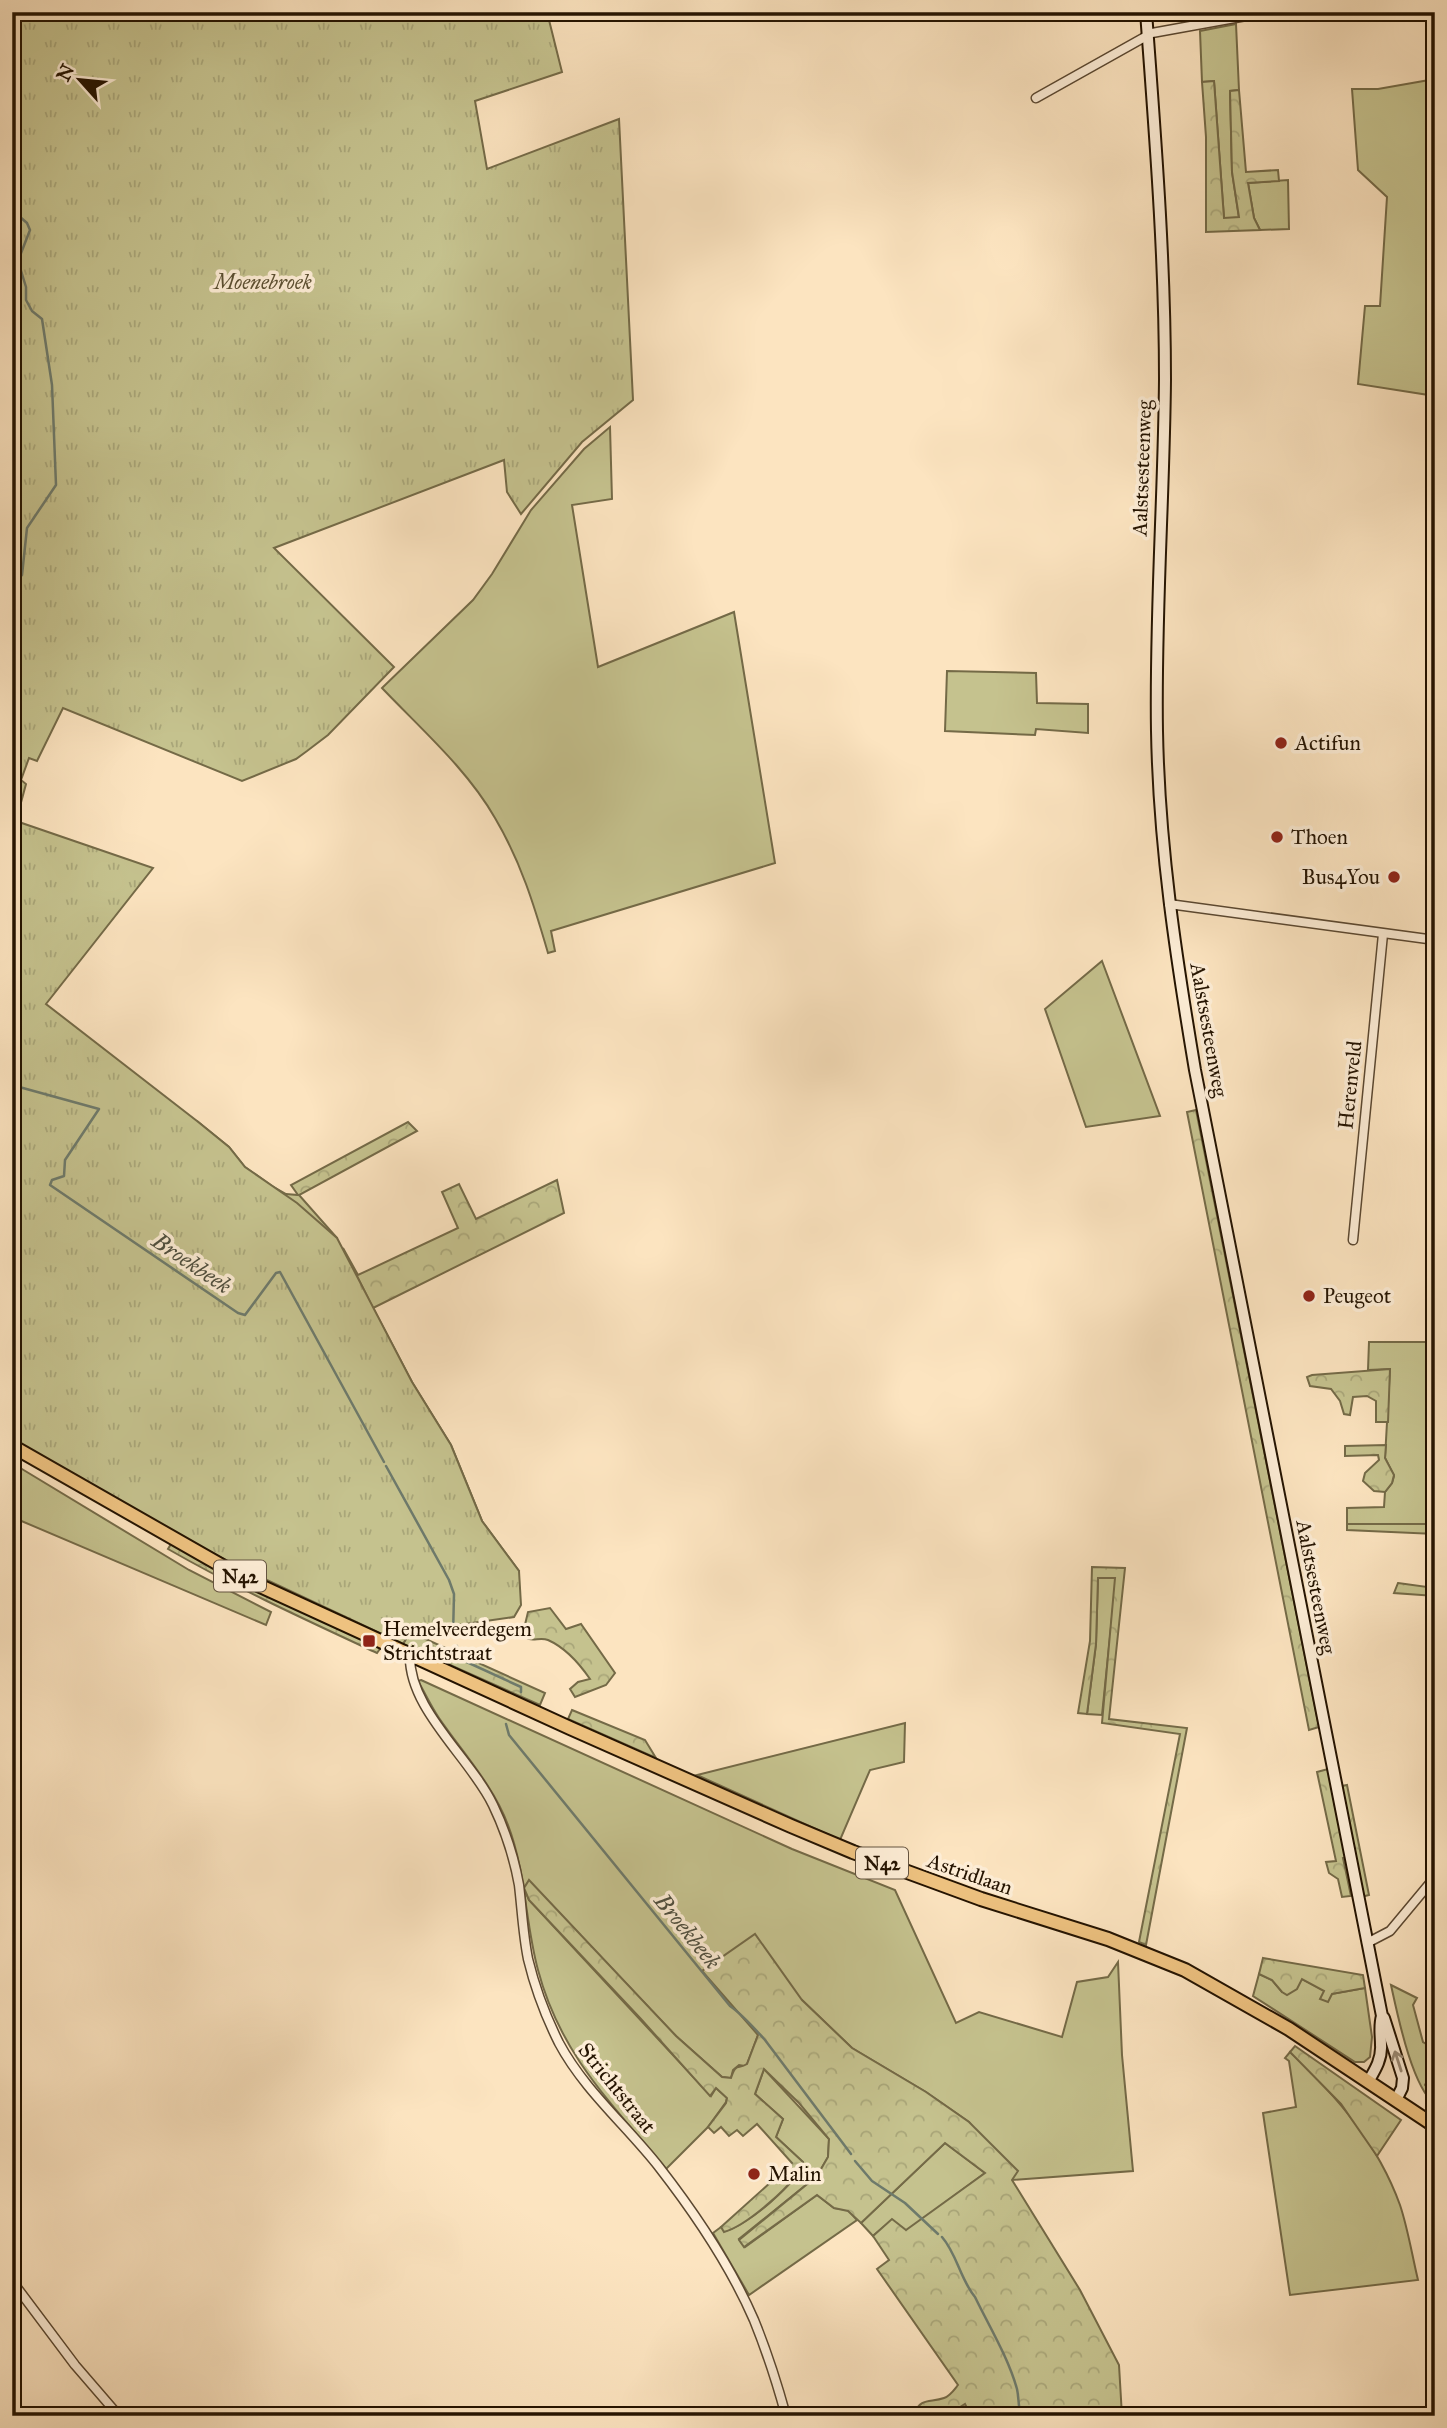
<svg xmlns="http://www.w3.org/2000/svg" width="1447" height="2428" viewBox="0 0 1447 2428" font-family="'IM FELL Great Primer',serif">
<defs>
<pattern id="forest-crowns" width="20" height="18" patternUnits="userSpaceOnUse" patternTransform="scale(1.75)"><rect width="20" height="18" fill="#c5c28e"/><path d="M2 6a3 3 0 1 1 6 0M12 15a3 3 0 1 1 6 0" fill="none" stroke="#a9a679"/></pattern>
<pattern id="park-tufts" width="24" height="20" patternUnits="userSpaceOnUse" patternTransform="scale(1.75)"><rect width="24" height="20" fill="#c5c28e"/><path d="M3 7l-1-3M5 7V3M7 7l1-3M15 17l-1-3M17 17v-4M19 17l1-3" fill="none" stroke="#a9a679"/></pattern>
</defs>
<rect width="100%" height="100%" fill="#fce4c0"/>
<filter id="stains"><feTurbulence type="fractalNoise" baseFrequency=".00286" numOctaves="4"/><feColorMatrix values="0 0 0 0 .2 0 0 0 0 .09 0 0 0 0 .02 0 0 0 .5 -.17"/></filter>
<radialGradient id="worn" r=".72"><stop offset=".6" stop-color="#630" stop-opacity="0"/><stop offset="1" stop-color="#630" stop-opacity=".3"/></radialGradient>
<!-- grass -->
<g fill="#c5c28e" stroke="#746a47" stroke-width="2">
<path d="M 1236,24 L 1239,90 L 1230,91 L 1232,172 L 1239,218 L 1224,218 L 1214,81 L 1202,82 L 1200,31 Z"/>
<path d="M 1435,79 L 1435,396 L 1358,384 L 1365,306 L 1380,306 L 1387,197 L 1358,170 L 1352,89 L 1378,89 Z"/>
<path d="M 1288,180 L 1289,229 L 1260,230 L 1254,218 L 1248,183 Z"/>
<path d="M 610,427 L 612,499 L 572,505 L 598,667 L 734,612 L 775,863 L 551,931 L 555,951 L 548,953 C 534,905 521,862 495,818 C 467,769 421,729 382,688 L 473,600 L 492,574 L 531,510 L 584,449 Z"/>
<path d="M 947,671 L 1036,673 L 1037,703 L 1088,704 L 1088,733 L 1036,729 L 1035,735 L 945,731 Z"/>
<path d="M 1102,961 L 1160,1116 L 1086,1127 L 1045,1009 Z"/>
<path d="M 1369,1342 L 1435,1342 L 1435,1524 L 1347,1524 L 1347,1508 L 1384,1507 L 1385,1492 L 1392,1483 L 1394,1476 L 1385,1458 L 1390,1369 L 1368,1370 Z"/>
<path d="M 12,1463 L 189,1570 L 271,1612 L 266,1625 L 12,1517 Z"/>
<path d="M 1098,1578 L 1116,1578 L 1102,1715 L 1087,1714 L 1096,1644 Z"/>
<path d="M 421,1680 L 792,1849 L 895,1890 L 956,2023 L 979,2012 L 1062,2037 L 1077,1982 L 1108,1977 L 1118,1962 L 1122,2055 L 1133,2171 L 1012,2180 L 969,2122 L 926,2092 L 852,2048 L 802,2000 L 758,2035 L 747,2064 L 745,2066 L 739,2065 L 733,2070 L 731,2078 L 722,2077 L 676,2036 L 529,1881 L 524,1888 L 529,1900 L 711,2096 L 716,2088 L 727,2098 L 726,2102 L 708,2127 L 666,2169 C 612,2104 560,2054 538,1970 C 525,1922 526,1872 508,1825 C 493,1785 463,1753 439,1718 C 431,1706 425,1693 418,1681 Z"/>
<path d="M 905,1723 L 904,1762 L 870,1770 L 840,1840 L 697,1775 Z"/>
<path d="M 1259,1974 L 1272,1980 L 1282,1992 L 1302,1979 L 1331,1994 L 1365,1988 L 1372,2037 L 1370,2057 L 1364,2062 L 1355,2062 L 1253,1996 Z"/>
<path d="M 1391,1985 L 1417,1998 L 1413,2005 L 1423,2042 L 1435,2049 L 1435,2067 L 1425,2085 L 1435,2098 L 1435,2104 C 1412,2088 1397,2012 1391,1985 Z"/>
<path d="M 1290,2052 C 1337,2096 1378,2144 1400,2205 C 1408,2229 1412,2255 1418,2280 L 1290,2295 L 1263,2113 L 1296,2107 L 1289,2061 L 1285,2058 Z"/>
<path d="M 764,2069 L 829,2139 L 828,2157 L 817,2176 L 739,2239 L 745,2247 L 817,2195 L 834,2208 L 848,2210 L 857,2220 L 749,2295 L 713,2233 L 721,2227 L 725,2231 C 745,2227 798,2183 803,2162 L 776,2137 L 783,2119 L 755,2094 Z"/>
<path d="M 945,2143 L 985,2173 L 906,2231 L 892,2220 L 873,2236 L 861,2223 Z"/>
</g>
<!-- forest -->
<g fill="url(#forest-crowns)" stroke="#746a47" stroke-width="2">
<path d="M 1214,81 L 1224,218 L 1239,217 L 1232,172 L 1230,91 L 1239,90 L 1246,172 L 1278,170 L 1279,181 L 1248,183 L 1254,218 L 1260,230 L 1206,232 L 1206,137 L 1202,82 Z"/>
<path d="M 1196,1110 L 1319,1727 L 1309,1730 L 1187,1112 Z"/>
<path d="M 197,1121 L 229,1147 L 245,1167 L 272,1186 L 286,1194 L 298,1195 L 291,1185 L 408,1122 L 417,1131 L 299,1195 L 337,1238 L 328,1247 Z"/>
<path d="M 557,1180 L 564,1213 L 373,1308 L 412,1382 L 451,1445 L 482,1521 L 519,1571 L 509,1582 L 343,1248 L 358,1275 L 458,1228 L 442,1192 L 459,1184 L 476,1219 Z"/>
<path d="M 1390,1369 L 1388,1422 L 1376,1422 L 1376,1401 L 1367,1396 L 1353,1397 L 1350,1415 L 1344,1414 L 1340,1401 L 1331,1389 L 1310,1386 L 1307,1377 L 1312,1375 Z"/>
<path d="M 1386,1445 L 1385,1458 L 1394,1475 L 1392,1483 L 1385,1492 L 1374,1491 L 1363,1481 L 1365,1473 L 1379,1460 L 1378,1455 L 1345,1456 L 1345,1446 Z"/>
<path d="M 1347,1524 L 1435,1524 L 1435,1534 L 1347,1530 Z"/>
<path d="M 171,1544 L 382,1646 L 377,1653 C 306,1620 236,1588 168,1549 Z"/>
<path d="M 1092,1567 L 1125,1568 L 1109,1719 L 1187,1728 L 1146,1945 L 1139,1942 L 1180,1734 L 1102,1723 L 1115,1578 L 1098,1578 L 1096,1644 L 1087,1714 L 1078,1713 L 1090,1641 Z"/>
<path d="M 1398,1583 L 1435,1588 L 1435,1596 L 1394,1593 Z"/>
<path d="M 550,1608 L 566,1629 L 581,1624 L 615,1673 L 606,1685 L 575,1697 L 570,1689 L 578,1682 L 590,1679 C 579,1663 566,1648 548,1640 C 538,1636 529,1645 523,1633 L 528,1612 Z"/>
<path d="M 410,1632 L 545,1693 L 540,1705 L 403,1644 Z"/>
<path d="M 572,1710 L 645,1740 L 656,1758 L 568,1719 Z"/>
<path d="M 1328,1769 L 1332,1788 L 1347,1785 L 1369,1895 L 1361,1897 L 1353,1856 L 1343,1858 L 1351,1896 L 1342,1897 L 1338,1879 L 1329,1873 L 1326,1862 L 1336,1861 L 1317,1772 Z"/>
<path d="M 529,1880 L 676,2036 L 722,2077 L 731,2078 C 736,2062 738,2070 747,2064 L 758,2035 L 702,1971 L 755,1934 L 802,2000 L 852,2048 L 926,2092 L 969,2122 L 1018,2171 L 1012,2180 L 1080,2290 L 1119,2365 L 1122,2416 L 971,2416 L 965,2404 L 946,2416 L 916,2416 L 914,2414 C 921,2397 930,2403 944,2398 C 950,2396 954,2390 958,2385 L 877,2269 L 889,2260 L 873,2236 L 892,2219 L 906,2230 L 985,2173 L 945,2143 L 861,2223 L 848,2211 L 834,2208 L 817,2195 L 744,2247 L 739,2240 L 817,2176 L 828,2157 L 829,2139 L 799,2103 L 764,2069 L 755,2094 L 783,2119 L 776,2137 L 803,2162 C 797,2183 746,2226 724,2232 L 721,2227 L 792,2163 L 757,2124 L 743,2136 L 737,2130 L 729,2136 L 721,2127 L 714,2133 L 708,2127 L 726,2103 L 727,2098 L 716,2088 L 710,2096 L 641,2019 L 529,1900 L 524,1888 Z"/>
<path d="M 1263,1958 L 1363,1975 L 1365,1988 L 1332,1994 L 1328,2002 L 1320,1999 L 1324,1991 L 1302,1979 L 1297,1989 L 1287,1995 L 1282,1992 L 1272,1980 L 1259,1974 Z"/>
<path d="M 1295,2046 L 1401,2120 L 1377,2156 L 1341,2104 L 1290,2052 Z"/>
</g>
<!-- park -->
<path fill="url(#park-tufts)" stroke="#746a47" stroke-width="2" d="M 12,12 L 547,12 L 562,72 L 475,101 L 487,169 L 619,119 L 633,400 L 582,442 L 521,514 L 507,492 L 504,460 L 274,548 L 394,667 L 328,735 L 307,751 L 296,759 L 242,781 L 63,708 L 37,761 L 29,758 L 21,780 L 26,784 L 16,821 L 153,868 L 46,1004 L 197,1121 L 229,1147 L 245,1167 L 297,1203 L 337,1238 L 412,1382 L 451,1445 L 482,1521 L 519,1571 L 521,1605 L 514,1617 L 410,1632 L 403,1644 L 235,1565 L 171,1531 L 12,1439 Z"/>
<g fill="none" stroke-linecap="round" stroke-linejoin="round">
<!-- stream -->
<g stroke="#6e7a6b" stroke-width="2.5">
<path d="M 12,17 L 19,12"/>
<path d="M 12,134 L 12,138"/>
<path d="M 12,210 L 27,223 L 30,230 L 18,261 L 26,287 L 26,300 L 32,311 L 42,319 L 52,385 L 56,485 L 27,528 L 22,575 L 12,587"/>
<path d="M 12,1085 L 99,1109 L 65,1160 L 64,1176 L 52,1180 L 50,1185 L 238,1313 L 245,1315 L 276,1273 L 280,1272 L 384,1462"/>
<path d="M 386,1466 L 449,1580 L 454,1594 L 453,1636"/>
<path d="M 457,1646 L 458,1658 L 521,1687 L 521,1692"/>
<path d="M 506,1724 L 509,1735 L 730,2006 C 743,2015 754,2028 765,2040 L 851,2154"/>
<path d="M 855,2161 L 872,2181 L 905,2203 L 938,2234"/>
<path d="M 942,2237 C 957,2254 960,2279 975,2297 C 989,2326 1008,2357 1017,2389 C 1019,2398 1018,2406 1021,2416"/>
</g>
<defs>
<g id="minor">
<path d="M 1036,98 L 1152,33 L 1268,12"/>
<path d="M 1169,904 L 1435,940"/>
<path d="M 1353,1240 L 1383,934"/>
<path d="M 410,1653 C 407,1708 470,1757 493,1805 C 505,1830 514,1857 519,1885 C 522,1910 523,1934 528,1959 C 535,1988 546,2017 559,2043 C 584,2090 627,2126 659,2167 C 694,2212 731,2267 754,2320 C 767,2352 777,2383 786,2416"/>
<path d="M 1367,1943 L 1390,1931 L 1435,1877"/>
<path d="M 12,2281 L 75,2365 L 119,2416"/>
</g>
<g id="secondary">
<path d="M 1146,12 C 1155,134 1165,257 1165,379 C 1164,497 1155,614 1157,731 C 1159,846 1176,957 1195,1070 L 1382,2016 C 1379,2026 1381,2035 1381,2045 C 1382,2059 1375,2070 1368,2082"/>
<path d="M 1384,2018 L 1403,2078 L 1402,2088 L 1396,2100"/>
</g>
<path id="primary" d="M 12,1446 L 245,1579 L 570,1728 L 791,1826 L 853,1852 L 981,1899 L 1108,1939 L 1185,1970 L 1289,2029 L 1435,2126"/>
</defs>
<!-- minor casing -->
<use href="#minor" stroke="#5a4730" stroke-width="11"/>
<!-- secondary casing -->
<use href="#secondary" stroke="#241300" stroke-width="14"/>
<!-- primary casing -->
<use href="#primary" stroke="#241300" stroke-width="16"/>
<!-- minor -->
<use href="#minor" stroke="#fdedd6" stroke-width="8"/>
<!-- secondary -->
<use href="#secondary" stroke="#fdedd6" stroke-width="10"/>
<!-- primary -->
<use href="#primary" stroke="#eec280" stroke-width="12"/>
</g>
<!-- one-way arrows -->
<defs><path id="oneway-shaft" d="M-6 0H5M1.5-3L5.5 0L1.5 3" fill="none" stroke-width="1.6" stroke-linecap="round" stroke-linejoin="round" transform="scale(1.75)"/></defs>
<use stroke="#9b8b76" href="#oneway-shaft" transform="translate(1398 2061) rotate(-108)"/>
<!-- markers -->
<g fill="#8f2418" stroke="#fdedd6" stroke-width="2.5">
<circle cx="1281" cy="743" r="7"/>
<circle cx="1277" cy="837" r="7"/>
<circle cx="1394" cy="877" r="7"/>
<circle cx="1309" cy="1296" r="7"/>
<rect x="362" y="1634" width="14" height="14" rx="3.5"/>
<circle cx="754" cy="2174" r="7"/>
</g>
<g text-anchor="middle" stroke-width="7" stroke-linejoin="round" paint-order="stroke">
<!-- shield labels -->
<g fill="#fdedd6" stroke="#655440" stroke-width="2">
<rect x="214" y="1560.5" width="52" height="31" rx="5"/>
<rect x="856" y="1847.5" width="52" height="31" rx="5"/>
</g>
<g font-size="19" font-weight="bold" fill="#241300">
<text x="240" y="1583">N42</text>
<text x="882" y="1870">N42</text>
</g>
<!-- park labels -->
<g font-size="21" font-style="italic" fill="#5c5032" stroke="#fdedd6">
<text x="263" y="289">Moenebroek</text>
</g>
<!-- street labels -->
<g font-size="21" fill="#241300" stroke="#fdedd6">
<text transform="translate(1142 468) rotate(-88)" y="7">Aalstsesteenweg</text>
<text transform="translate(1209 1030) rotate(80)" y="7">Aalstsesteenweg</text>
<text transform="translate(1350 1085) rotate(-84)" y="7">Herenveld</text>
<text transform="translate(1316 1587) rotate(79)" y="7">Aalstsesteenweg</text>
<text transform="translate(970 1874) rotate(19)" y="7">Astridlaan</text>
<text transform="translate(617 2088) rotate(51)" y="7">Strichtstraat</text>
</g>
<!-- poi labels -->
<g font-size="21" fill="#241300" stroke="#fdedd6" text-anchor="start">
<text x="1295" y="750">Actifun</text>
<text x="1291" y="844">Thoen</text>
<text x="1380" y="884" text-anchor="end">Bus4You</text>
<text x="1323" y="1303">Peugeot</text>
<text x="383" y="1636">Hemelveerdegem<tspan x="383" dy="24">Strichtstraat</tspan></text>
<text x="768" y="2181">Malin</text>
</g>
<!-- water labels -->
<g font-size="23" font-style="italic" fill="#4f4f3f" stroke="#fdedd6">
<text transform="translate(192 1263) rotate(34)" y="8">Broekbeek</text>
<text transform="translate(688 1931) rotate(51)" y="8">Broekbeek</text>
</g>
</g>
<!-- margin -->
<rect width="1447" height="2428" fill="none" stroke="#fce4c0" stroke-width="42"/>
<rect x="14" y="14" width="1419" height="2400" fill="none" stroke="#241300" stroke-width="3.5"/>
<rect x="21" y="21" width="1405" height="2386" fill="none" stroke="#241300" stroke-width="2"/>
<!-- north arrow -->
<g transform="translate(80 80) rotate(297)" stroke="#fdedd6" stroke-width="5" paint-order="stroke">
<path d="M0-5L12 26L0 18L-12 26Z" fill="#241300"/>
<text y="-10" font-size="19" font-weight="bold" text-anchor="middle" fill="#241300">N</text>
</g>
<rect width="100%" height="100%" filter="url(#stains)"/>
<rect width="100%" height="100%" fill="url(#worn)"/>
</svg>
